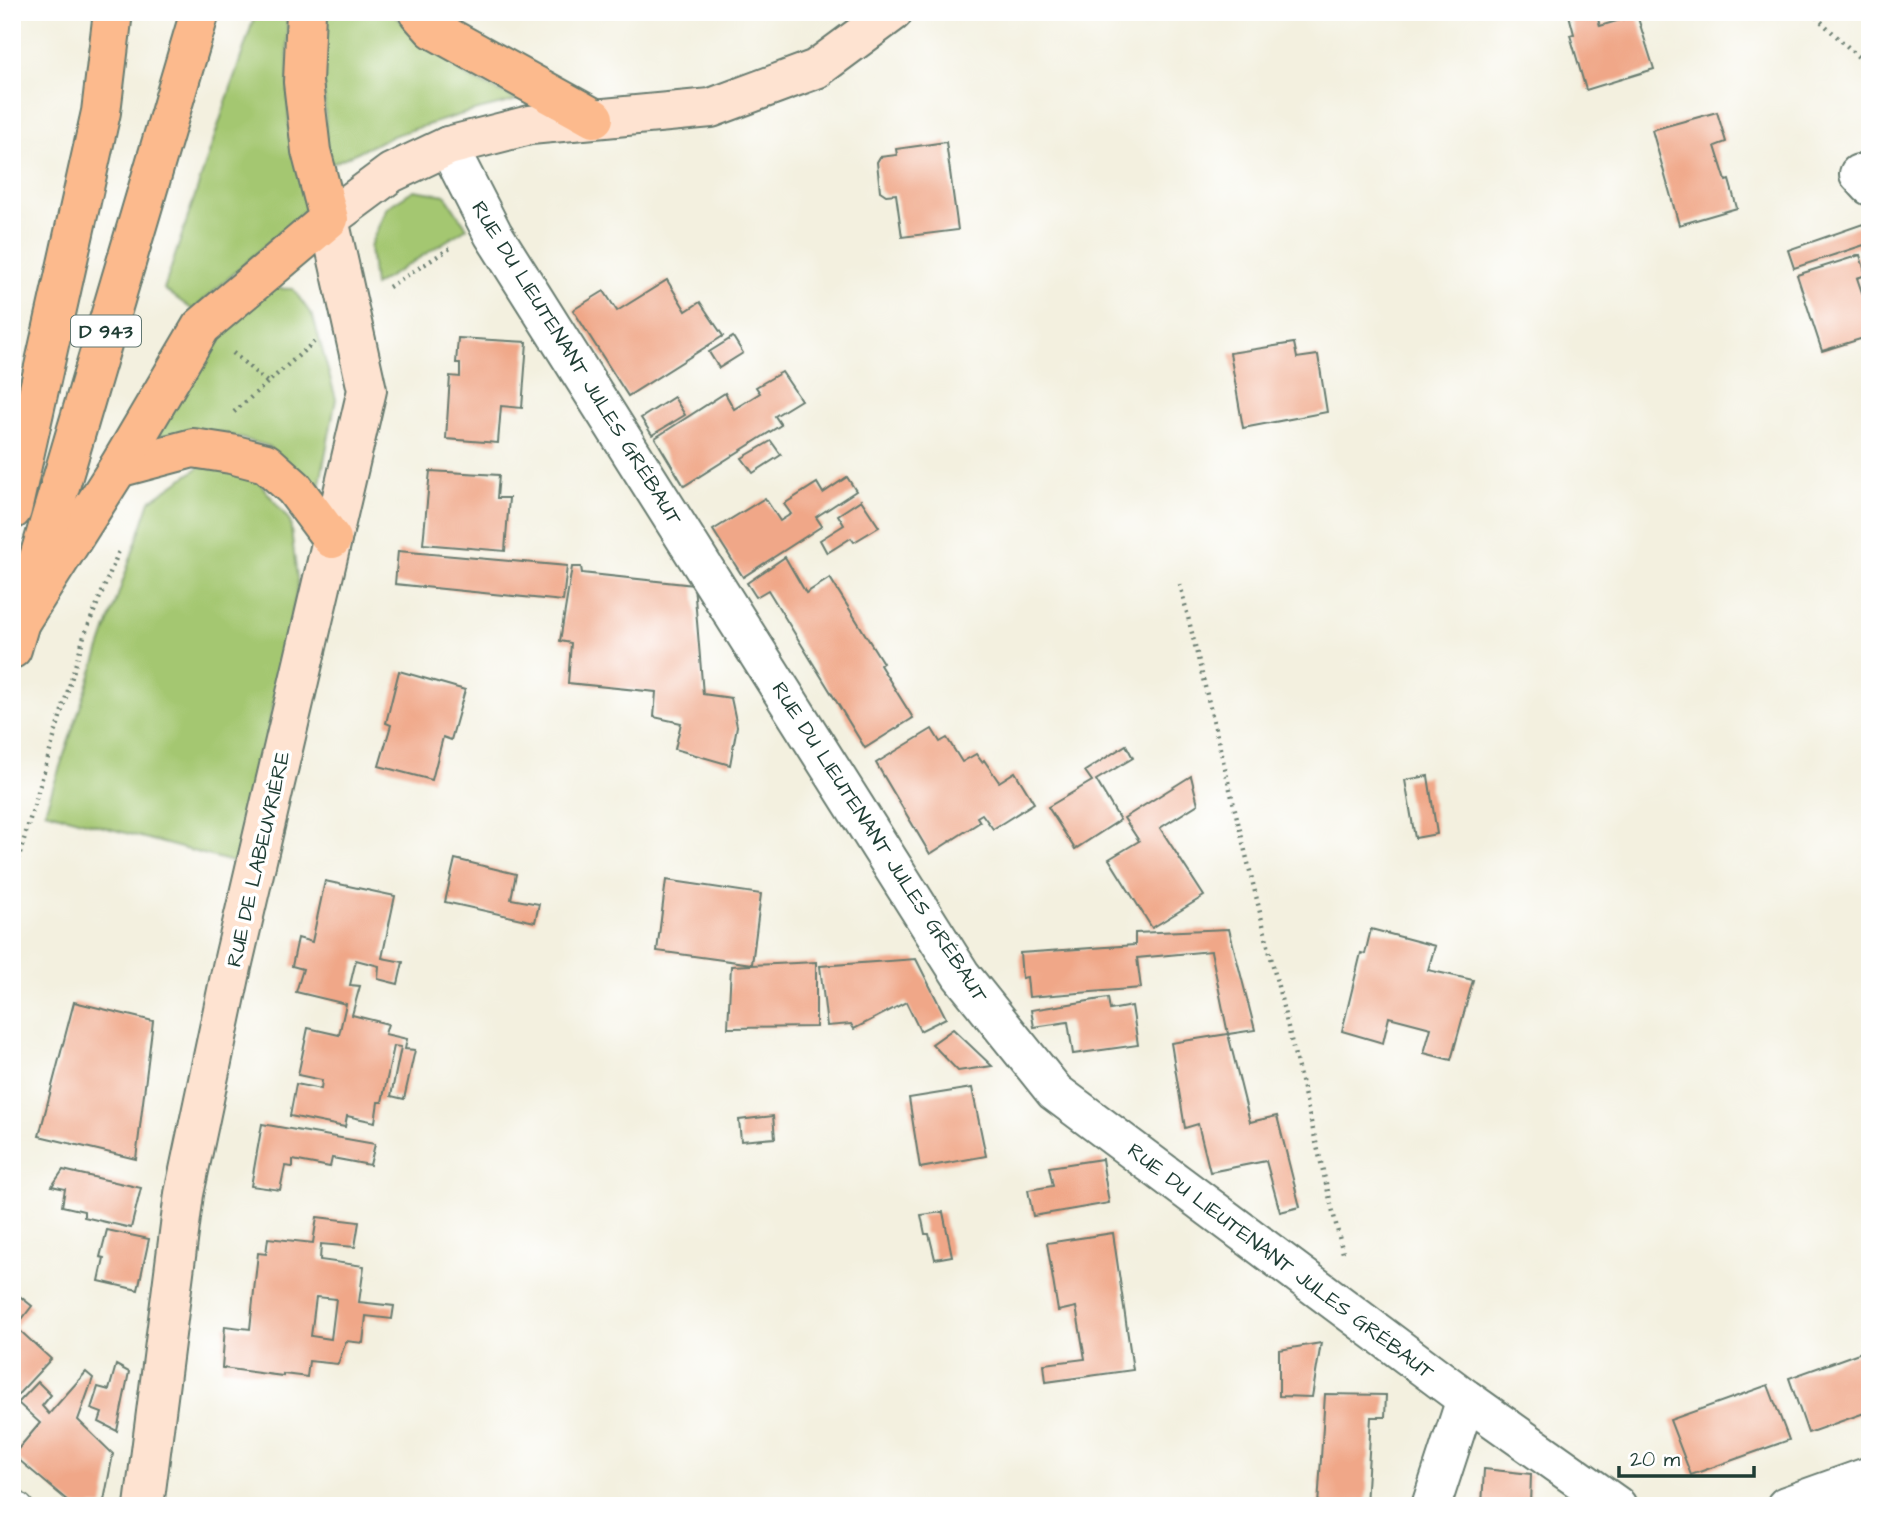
<svg xmlns="http://www.w3.org/2000/svg" width="1882" height="1518" viewBox="0 0 1882 1518" font-family="'Architects Daughter',sans-serif">
<rect width="100%" height="100%" fill="#fff"/>
<filter id="ink" filterUnits="userSpaceOnUse"><feTurbulence type="fractalNoise" baseFrequency=".0143" numOctaves="2"/><feDisplacementMap in="SourceGraphic" scale="14" xChannelSelector="R" yChannelSelector="G"/><feConvolveMatrix kernelMatrix="1 2 1 2 8 2 1 2 1" color-interpolation-filters="sRGB"/></filter>
<filter id="wash" filterUnits="userSpaceOnUse"><feTurbulence type="fractalNoise" baseFrequency=".00686" numOctaves="4" result="noise"/><feDisplacementMap in="SourceGraphic" scale="28" xChannelSelector="R" yChannelSelector="G"/><feGaussianBlur stdDeviation="1.57" result="paint"/><feColorMatrix in="noise" values="0 0 0 0 0 0 0 0 0 0 0 0 0 0 0 0 0 1.4 0 .05"/><feComposite in="paint" operator="in"/></filter>
<g filter="url(#wash)">
<rect width="100%" height="100%" fill="#f3f0df"/>
<!-- green -->
<g fill="#a4c771" stroke="#628252" stroke-width="2">
<path d="M 256,12 L 287,12 L 289,129 L 306,209 L 193,310 L 164,289 Z"/>
<path d="M 321,12 L 390,12 L 466,76 L 518,100 L 466,113 L 395,135 L 327,166 Z"/>
<path d="M 414,190 L 445,195 L 467,228 L 374,286 L 370,246 L 387,207 Z"/>
<path d="M 262,288 L 293,289 L 313,317 L 336,399 L 317,499 L 268,446 L 219,432 L 157,436 L 201,344 Z"/>
<path d="M 201,466 L 255,477 L 290,521 L 298,586 L 240,864 L 45,811 L 150,501 Z"/>
</g>
<g id="blocks">
<!-- building -->
<g fill="#f0a788" fill-rule="evenodd">
<path d="M 1578,12 L 1596,12 L 1600,26 L 1637,15 L 1654,69 L 1586,90 L 1570,35 L 1574,34 L 1569,15 Z"/>
<path d="M 1717,112 L 1726,142 L 1715,146 L 1726,181 L 1729,180 L 1737,208 L 1679,225 L 1652,130 Z"/>
<path d="M 946,142 L 958,230 L 902,237 L 896,194 L 886,195 L 880,191 L 877,162 L 880,157 L 897,155 L 896,149 Z"/>
<path d="M 1863,224 L 1870,243 L 1794,268 L 1788,250 Z"/>
<path d="M 1860,255 L 1866,275 L 1857,278 L 1870,316 L 1870,336 L 1822,351 L 1797,275 Z"/>
<path d="M 667,280 L 686,311 L 700,302 L 723,336 L 628,396 L 573,310 L 604,291 L 617,311 Z"/>
<path d="M 733,337 L 743,353 L 719,368 L 709,352 Z"/>
<path d="M 458,338 L 527,342 L 522,408 L 501,406 L 498,443 L 446,439 L 450,376 L 460,377 L 460,363 L 456,363 Z"/>
<path d="M 1294,343 L 1297,358 L 1318,355 L 1327,412 L 1243,428 L 1230,353 Z"/>
<path d="M 782,372 L 801,400 L 775,416 L 781,425 L 684,486 L 655,438 L 725,393 L 734,409 L 760,393 L 756,387 Z"/>
<path d="M 674,397 L 685,415 L 652,435 L 641,418 Z"/>
<path d="M 771,441 L 781,455 L 753,473 L 742,458 Z"/>
<path d="M 430,471 L 499,475 L 497,498 L 509,498 L 505,551 L 423,544 Z"/>
<path d="M 847,477 L 856,491 L 816,517 L 822,526 L 743,577 L 713,530 L 765,498 L 780,521 L 791,514 L 784,504 L 817,483 L 823,493 Z"/>
<path d="M 861,500 L 879,527 L 854,542 L 851,538 L 827,553 L 820,540 L 844,525 L 838,515 Z"/>
<path d="M 398,551 L 567,566 L 563,601 L 395,584 Z"/>
<path d="M 785,557 L 806,593 L 830,578 L 883,663 L 880,665 L 913,718 L 865,748 L 768,590 L 756,597 L 747,583 Z"/>
<path d="M 572,567 L 581,567 L 582,573 L 694,585 L 703,694 L 731,698 L 737,726 L 730,765 L 675,749 L 681,723 L 654,717 L 656,692 L 568,683 L 571,643 L 560,641 Z"/>
<path d="M 399,671 L 465,690 L 451,740 L 443,737 L 432,780 L 379,766 L 391,725 L 386,723 Z"/>
<path d="M 932,729 L 940,742 L 947,738 L 962,762 L 976,754 L 982,762 L 984,760 L 999,782 L 1015,772 L 1034,803 L 993,829 L 982,814 L 977,817 L 980,822 L 930,854 L 876,763 Z"/>
<path d="M 1126,745 L 1133,758 L 1096,780 L 1120,820 L 1075,849 L 1048,807 L 1092,781 L 1085,771 Z"/>
<path d="M 1191,776 L 1198,804 L 1160,828 L 1204,896 L 1152,928 L 1109,859 L 1139,841 L 1124,818 Z"/>
<path d="M 1428,776 L 1437,834 L 1415,838 L 1405,780 Z"/>
<path d="M 455,859 L 516,874 L 511,899 L 539,904 L 535,922 L 445,902 Z"/>
<path d="M 666,880 L 761,894 L 752,964 L 657,951 Z"/>
<path d="M 325,881 L 395,896 L 382,958 L 403,962 L 398,984 L 378,979 L 379,966 L 356,960 L 350,985 L 360,986 L 352,1015 L 388,1024 L 385,1034 L 407,1039 L 405,1049 L 415,1050 L 404,1099 L 391,1096 L 401,1047 L 394,1046 L 382,1102 L 378,1102 L 375,1122 L 347,1116 L 345,1127 L 290,1116 L 296,1084 L 321,1089 L 322,1080 L 298,1075 L 308,1028 L 339,1035 L 346,1004 L 296,992 L 303,969 L 292,966 L 298,938 L 312,942 Z"/>
<path d="M 1229,929 L 1255,1030 L 1228,1034 L 1211,951 L 1137,958 L 1141,988 L 1029,997 L 1027,977 L 1022,978 L 1020,953 L 1135,945 L 1135,933 Z"/>
<path d="M 1371,929 L 1435,946 L 1428,970 L 1473,980 L 1451,1060 L 1424,1053 L 1431,1028 L 1389,1017 L 1383,1043 L 1342,1031 L 1361,953 L 1365,954 Z"/>
<path d="M 916,959 L 946,1018 L 920,1031 L 906,1002 L 854,1029 L 851,1024 L 827,1026 L 820,966 Z"/>
<path d="M 816,962 L 816,1027 L 728,1028 L 731,966 Z"/>
<path d="M 1108,998 L 1110,1010 L 1132,1006 L 1138,1045 L 1073,1054 L 1068,1022 L 1034,1027 L 1031,1010 Z"/>
<path d="M 74,1002 L 153,1021 L 136,1159 L 39,1136 Z"/>
<path d="M 953,1029 L 992,1066 L 958,1071 L 932,1044 Z"/>
<path d="M 1228,1034 L 1250,1122 L 1277,1116 L 1300,1207 L 1280,1212 L 1266,1161 L 1210,1172 L 1198,1124 L 1185,1128 L 1171,1043 Z"/>
<path d="M 972,1088 L 986,1156 L 920,1168 L 909,1098 Z"/>
<path d="M 773,1116 L 775,1138 L 741,1141 L 739,1120 Z"/>
<path d="M 262,1124 L 375,1144 L 370,1165 L 332,1158 L 330,1167 L 293,1160 L 293,1167 L 285,1166 L 280,1190 L 251,1186 Z"/>
<path d="M 1102,1159 L 1109,1203 L 1033,1216 L 1028,1190 L 1053,1186 L 1049,1167 Z"/>
<path d="M 63,1170 L 141,1188 L 131,1228 L 84,1217 L 84,1211 L 62,1206 L 65,1189 L 52,1186 Z"/>
<path d="M 943,1212 L 952,1256 L 935,1259 L 929,1234 L 925,1234 L 921,1215 Z"/>
<path d="M 317,1217 L 359,1222 L 355,1247 L 321,1244 L 320,1260 L 364,1266 L 359,1302 L 394,1306 L 392,1319 L 366,1316 L 363,1343 L 346,1341 L 338,1364 L 309,1361 L 307,1377 L 283,1374 L 283,1376 L 222,1368 L 225,1326 L 250,1329 L 258,1253 L 266,1254 L 268,1238 L 313,1243 ZM 316,1297 L 336,1299 L 331,1339 L 311,1336 Z"/>
<path d="M 107,1230 L 149,1239 L 138,1290 L 99,1281 L 104,1258 L 100,1257 Z"/>
<path d="M 1113,1233 L 1133,1370 L 1046,1382 L 1044,1364 L 1085,1359 L 1076,1307 L 1058,1311 L 1047,1243 Z"/>
<path d="M 12,1290 L 32,1306 L 16,1327 L 51,1359 L 12,1401 Z"/>
<path d="M 1321,1343 L 1312,1397 L 1279,1396 L 1279,1350 Z"/>
<path d="M 1870,1349 L 1870,1411 L 1808,1433 L 1789,1378 Z"/>
<path d="M 116,1365 L 129,1372 L 117,1431 L 99,1422 L 102,1413 L 91,1409 L 98,1387 L 109,1390 Z"/>
<path d="M 86,1372 L 93,1378 L 78,1420 L 113,1454 L 103,1506 L 74,1506 L 13,1455 L 40,1423 L 18,1403 L 38,1382 L 51,1395 L 42,1406 L 49,1414 Z"/>
<path d="M 1768,1385 L 1789,1440 L 1691,1475 L 1670,1420 Z"/>
<path d="M 1325,1394 L 1386,1395 L 1385,1417 L 1371,1417 L 1366,1506 L 1318,1506 Z"/>
<path d="M 1484,1469 L 1531,1474 L 1530,1506 L 1482,1506 Z"/>
</g>
</g>
</g>
<g filter="url(#ink)">
<use href="#blocks" fill-opacity="0" stroke="#697c70" stroke-width="2"/>
<g fill="none" stroke-linecap="round" stroke-linejoin="round">
<defs>
<path id="lane" d="M 12,1498 L 22,1506"/>
<g id="street">
<path d="M 448,146 L 493,234 L 961,975 L 1055,1092 L 1466,1399 L 1617,1506"/>
<path d="M 1859,174 L 1870,186"/>
<path d="M 1431,1506 L 1466,1399"/>
<path d="M 1786,1506 L 1870,1476"/>
</g>
<path id="secondary" d="M 144,1506 L 184,1194 L 232,967 L 367,390 L 329,219 L 391,173 L 448,146 L 530,125 L 711,108 L 816,69 L 893,12"/>
<g id="primary">
<path d="M 418,12 L 433,29 L 594,118"/>
<path d="M 118,468 L 193,448 L 231,454 L 266,463 L 294,488 L 332,539"/>
<path d="M 12,510 L 101,112 L 113,12"/>
<path d="M 22,619 L 118,468 L 201,327 L 329,219 L 311,151 L 303,82 L 306,12"/>
<path d="M 12,649 L 200,12"/>
</g>
</defs>
<!-- lane casing -->
<use href="#lane" stroke="#697c70" stroke-width="24"/>
<!-- street casing -->
<use href="#street" stroke="#697c70" stroke-width="42"/>
<!-- secondary casing -->
<use href="#secondary" stroke="#697c70" stroke-width="42"/>
<!-- primary casing -->
<use href="#primary" stroke="#697c70" stroke-width="42"/>
<!-- path -->
<g stroke="#697c70" stroke-width="4.5" stroke-dasharray="2 5" stroke-linecap="butt">
<path d="M 1811,12 L 1870,68"/>
<path d="M 389,287 L 452,247"/>
<path d="M 233,353 L 267,382"/>
<path d="M 234,412 L 314,342"/>
<path d="M 1180,584 L 1343,1253"/>
<path d="M 12,880 L 84,636 L 119,551"/>
</g>
<!-- lane -->
<use href="#lane" stroke="#fff" stroke-width="21"/>
<!-- street -->
<use href="#street" stroke="#fff" stroke-width="38"/>
<!-- secondary -->
<use href="#secondary" stroke="#fee3d1" stroke-width="38"/>
<!-- primary -->
<use href="#primary" stroke="#fcba8d" stroke-width="38"/>
</g>
</g>
<g text-anchor="middle" stroke-width="7" stroke-linejoin="round" paint-order="stroke">
<!-- shield labels -->
<rect fill="#fff" stroke="#627771" stroke-width="2" x="71" y="315.5" width="70" height="31" rx="5"/>
<g font-size="19" font-weight="bold" fill="#1f3d34">
<text x="106" y="338">D 943</text>
</g>
<!-- street labels -->
<g font-size="21" fill="#1f3d34" stroke="#fff">
<text transform="translate(577 363) rotate(58)" y="7">RUE DU LIEUTENANT JULES GRÉBAUT</text>
<text transform="translate(880 842) rotate(57)" y="7">RUE DU LIEUTENANT JULES GRÉBAUT</text>
<text transform="translate(258 859) rotate(-77)" y="7">RUE DE LABEUVRIÈRE</text>
<text transform="translate(1281 1261) rotate(37)" y="7">RUE DU LIEUTENANT JULES GRÉBAUT</text>
</g>
</g>
<!-- margin -->
<rect width="1882" height="1518" fill="none" stroke="#fff" stroke-width="42"/>
<!-- scale -->
<path d="M1619 1466v10h135v-10" fill="none" stroke="#1f3d34" stroke-width="3.5"/>
<text x="1630" y="1466" font-size="21" fill="#1f3d34" stroke="#ffffff" stroke-width="5" paint-order="stroke">20 m</text>
</svg>
